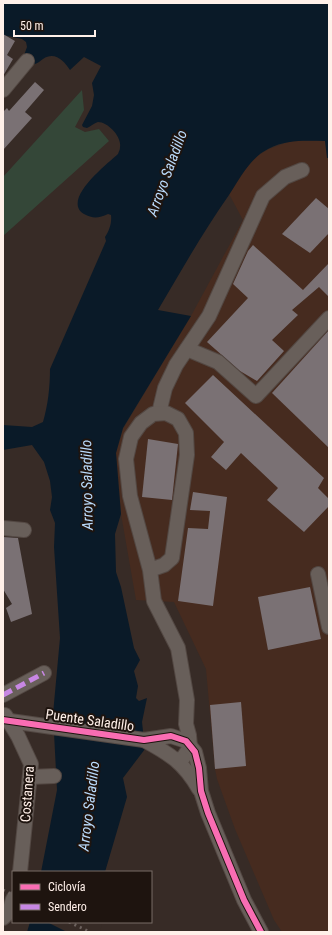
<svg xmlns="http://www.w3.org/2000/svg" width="332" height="935" viewBox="0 0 332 935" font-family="'Roboto Condensed',sans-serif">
<rect width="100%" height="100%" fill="#372b26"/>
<!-- built -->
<path fill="#462b1f" d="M 291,141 L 325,141 L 329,168 L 329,932 L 282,932 L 274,920 L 235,829 L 217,779 L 215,769 L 206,669 L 174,602 L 136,600 L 121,514 L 116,453 L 123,429 L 191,316 L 243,220 L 229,194 L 247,167 L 257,156 L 269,149 Z"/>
<!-- green -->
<path fill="#344738" d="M 82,90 L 84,110 L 75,127 L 85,132 L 99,129 L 109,141 L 3,236 L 3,177 Z"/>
<!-- water -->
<g fill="#0a1a28">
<path d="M 3,3 L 329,3 L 329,158 L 327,158 L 325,141 C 304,141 288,139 268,149 C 250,158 240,178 229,195 C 203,232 181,271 158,310 L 191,316 L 123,428 L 116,453 L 121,514 L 115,534 L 116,572 L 121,587 L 134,648 L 140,660 L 134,671 L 138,686 L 136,698 L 139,701 L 147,698 L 142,722 L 145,749 L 123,778 L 127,797 L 105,872 L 41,872 L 57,790 L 53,714 L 60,638 L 54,547 L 55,523 L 50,510 L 52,497 L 50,481 L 44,462 L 32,445 L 3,450 L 3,425 L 32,427 L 43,422 C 48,405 50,387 50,369 L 106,241 L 105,237 C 109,231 112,223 111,215 L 108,214 C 99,218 93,219 84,214 C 61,200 107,164 118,154 C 119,151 120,150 120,147 C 122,137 108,122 98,122 C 94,123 90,127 87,128 L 83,127 L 82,125 L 92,106 L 94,95 L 92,83 L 101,66 L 84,57 L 70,70 C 64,61 55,51 43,59 C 39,62 37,64 31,65 L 23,58 L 27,47 L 26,42 L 22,39 L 3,35 Z"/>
<path d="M 30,922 L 100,922 L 98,932 L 27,932 Z"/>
</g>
<!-- pier -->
<path fill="#372b26" d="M 47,922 L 98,922 L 102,924 L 100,932 L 67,932 Z"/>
<!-- building -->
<g fill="#7a7174">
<path d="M 3,34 L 15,41 L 7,55 L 13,59 L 3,76 Z"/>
<path d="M 35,82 L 44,90 L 25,112 L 32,118 L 3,150 L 3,112 L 7,108 L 9,111 Z"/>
<path d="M 316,198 L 329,209 L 329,233 L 310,253 L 282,234 Z"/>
<path d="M 253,245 L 303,290 L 329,263 L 329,297 L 319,287 L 292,310 L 298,315 L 272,340 L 284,351 L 257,381 L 240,371 L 207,342 L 248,298 L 233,284 L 248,251 Z"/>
<path d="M 329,330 L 329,448 L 272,393 Z"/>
<path d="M 213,375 L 324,478 L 318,488 L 329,499 L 329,506 L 304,532 L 267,500 L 278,488 L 241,453 L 226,470 L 211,457 L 224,442 L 185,403 Z"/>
<path d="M 148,439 L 178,444 L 172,500 L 142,497 Z"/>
<path d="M 193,492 L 227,497 L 213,606 L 178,601 L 188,528 L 208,529 L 210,511 L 190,510 Z"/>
<path d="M 3,537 L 18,538 L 32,614 L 11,622 L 6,608 L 12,604 L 3,589 Z"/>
<path d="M 310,587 L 321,639 L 268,650 L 258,597 Z"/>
<path d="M 241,702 L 246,766 L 215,769 L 210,705 Z"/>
</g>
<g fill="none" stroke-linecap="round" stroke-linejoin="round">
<defs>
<g id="minor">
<path d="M 3,90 L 27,61"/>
<path d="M 187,349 L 218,362 L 256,396 L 329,318"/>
<path d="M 159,413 L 165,388 L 176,365 L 209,316 L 263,196 L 285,177 L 302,170"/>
<path d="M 3,528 L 24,530"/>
<path d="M 150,570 L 164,565 L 172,558 L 187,455 L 186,433 L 178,419 L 166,413 L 153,414 L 141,423 L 131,437 L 126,459 L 130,496 L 150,570 L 154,601 L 178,648 L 187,700 L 186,724 L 189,735 L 190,747 L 183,758 L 177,760"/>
<path d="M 318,574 L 329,627"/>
<path d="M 3,695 L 44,673"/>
<path d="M 5,715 L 18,736 L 31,764 L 20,872"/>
<path d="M 3,720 L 144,740 L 171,736 L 186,741 L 195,752 L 199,768 L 201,791 L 208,813 L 244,900 L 261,932"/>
<path d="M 144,740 C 170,754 184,763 199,789"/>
<path d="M 30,777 L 54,776"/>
<path d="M 3,918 L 9,912 L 13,899"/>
</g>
</defs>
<!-- minor casing -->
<use href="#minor" stroke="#534843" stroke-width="16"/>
<!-- minor -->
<use href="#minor" stroke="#685f5a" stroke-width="14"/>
<!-- rail -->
<g stroke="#6d625e" stroke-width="3" stroke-dasharray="2 4" stroke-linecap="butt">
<path d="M 3,890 L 13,895"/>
<path d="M 69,922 L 90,932"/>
</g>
<!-- quiet -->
<path stroke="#c787e3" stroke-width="5" stroke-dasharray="10 5" stroke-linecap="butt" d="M 3,695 L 44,673"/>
<defs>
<path id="cycleway" d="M 3,720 L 144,740 L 171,736 L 186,741 L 195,752 L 199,768 L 201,791 L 208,813 L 244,900 L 261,932"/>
</defs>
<!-- cycleway casing -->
<use href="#cycleway" stroke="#1e140f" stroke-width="8"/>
<!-- cycleway -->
<use href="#cycleway" stroke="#f96db3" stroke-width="6"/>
</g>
<g text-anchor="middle" stroke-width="4" stroke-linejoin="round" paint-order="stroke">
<!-- street labels -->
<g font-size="14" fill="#fff0e9" stroke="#1e140f">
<text transform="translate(90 720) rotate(8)" y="5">Puente Saladillo</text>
<text transform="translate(27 794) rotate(-86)" y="5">Costanera</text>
</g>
<!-- water labels -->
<g font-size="15" font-style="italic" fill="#badbfc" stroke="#1e140f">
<text transform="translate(167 173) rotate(-70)" y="5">Arroyo Saladillo</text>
<text transform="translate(87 485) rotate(-91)" y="5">Arroyo Saladillo</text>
<text transform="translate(89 806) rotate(-83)" y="5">Arroyo Saladillo</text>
</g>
</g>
<!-- border -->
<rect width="332" height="935" fill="none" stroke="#fff0e9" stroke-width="8"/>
<!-- legend -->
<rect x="12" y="871" width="140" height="52" fill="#1e140f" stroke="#786c66"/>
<rect x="20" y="884" width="20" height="6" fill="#f96db3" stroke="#786c66"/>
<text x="48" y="891" font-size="12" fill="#fff0e9">Ciclovía</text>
<rect x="20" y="904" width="20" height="6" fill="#c787e3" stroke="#786c66"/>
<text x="48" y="911" font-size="12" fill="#fff0e9">Sendero</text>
<!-- scale -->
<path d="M14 30v6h81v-6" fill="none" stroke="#fff0e9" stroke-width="2"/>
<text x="20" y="30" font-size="12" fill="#fff0e9" stroke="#1e140f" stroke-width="3" paint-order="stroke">50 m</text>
</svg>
